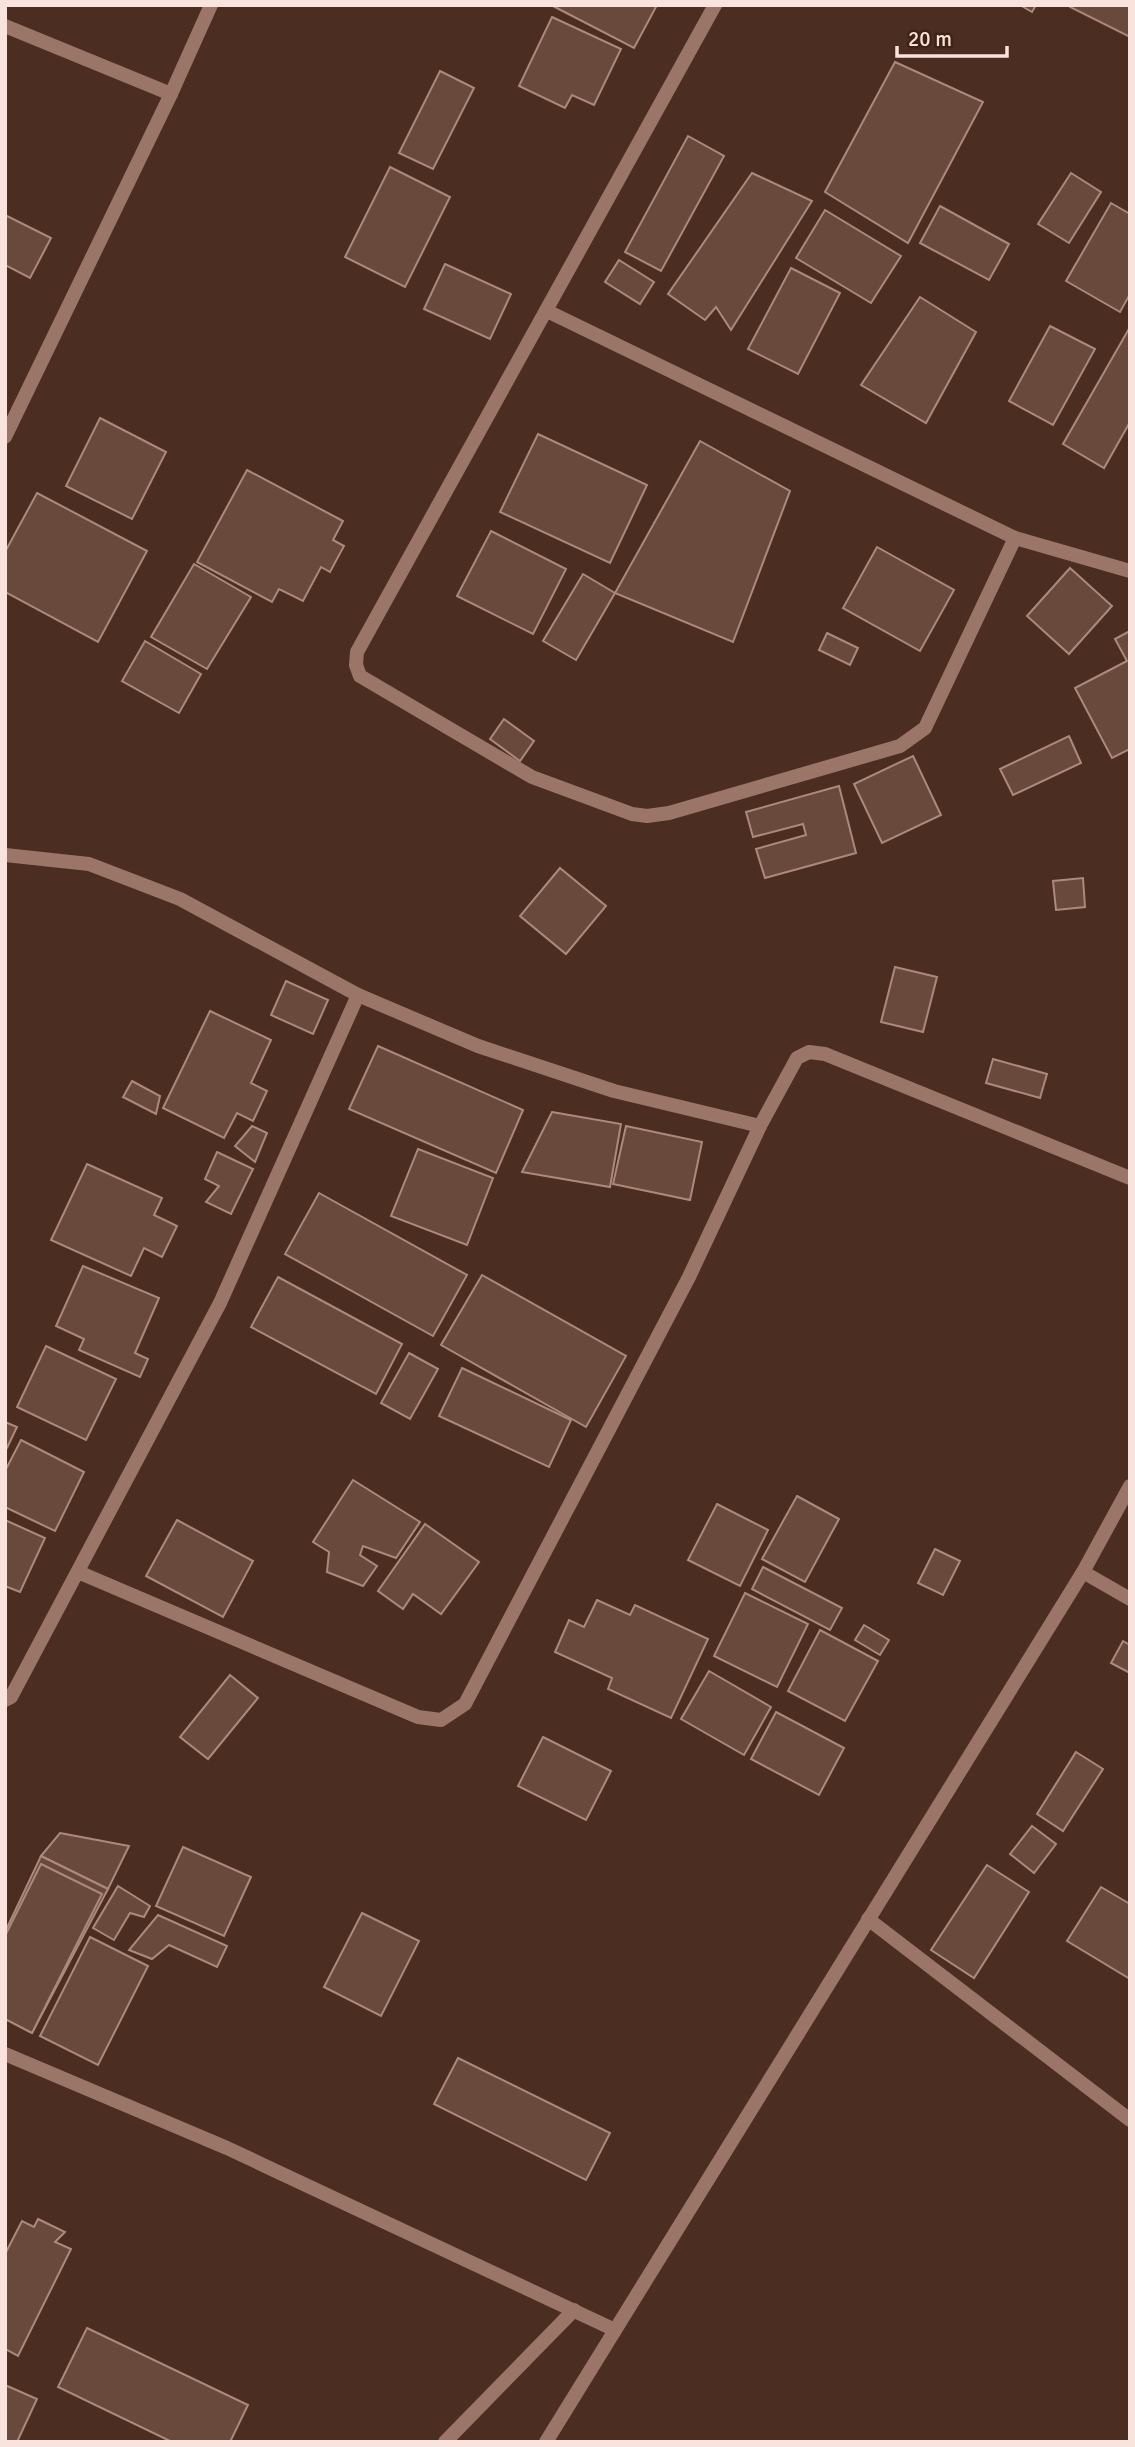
<svg xmlns="http://www.w3.org/2000/svg" width="1135" height="2447" viewBox="0 0 1135 2447" font-family="Signika,sans-serif">
<rect width="100%" height="100%" fill="#4b2d21"/>
<!-- building -->
<g fill="#69493c" stroke="#ad897b" stroke-width="2">
<path d="M 551,5 L 657,5 L 634,48 Z"/>
<path d="M 1020,5 L 1036,5 L 1032,12 Z"/>
<path d="M 1070,5 L 1130,5 L 1130,37 L 1070,7 Z"/>
<path d="M 552,17 L 621,49 L 594,105 L 572,95 L 565,108 L 519,86 Z"/>
<path d="M 895,62 L 983,102 L 908,243 L 825,192 Z"/>
<path d="M 440,71 L 474,88 L 433,169 L 399,153 Z"/>
<path d="M 688,136 L 724,156 L 661,271 L 625,252 Z"/>
<path d="M 390,167 L 450,197 L 405,287 L 345,257 Z"/>
<path d="M 752,173 L 812,201 L 731,330 L 716,307 L 705,320 L 668,294 Z"/>
<path d="M 1071,173 L 1101,192 L 1069,243 L 1038,224 Z"/>
<path d="M 1111,203 L 1130,214 L 1130,294 L 1120,312 L 1066,281 Z"/>
<path d="M 940,206 L 1009,244 L 989,280 L 920,243 Z"/>
<path d="M 825,210 L 901,256 L 871,303 L 796,258 Z"/>
<path d="M 5,215 L 51,238 L 30,278 L 5,265 Z"/>
<path d="M 619,260 L 654,282 L 640,304 L 605,282 Z"/>
<path d="M 445,264 L 511,294 L 490,339 L 424,309 Z"/>
<path d="M 791,268 L 840,293 L 798,374 L 748,349 Z"/>
<path d="M 920,297 L 976,332 L 926,423 L 861,385 Z"/>
<path d="M 1050,326 L 1095,349 L 1053,425 L 1009,401 Z"/>
<path d="M 1130,327 L 1130,422 L 1104,468 L 1063,444 Z"/>
<path d="M 100,418 L 166,452 L 132,519 L 66,486 Z"/>
<path d="M 538,434 L 647,485 L 610,563 L 500,512 Z"/>
<path d="M 700,441 L 790,491 L 733,642 L 615,593 Z"/>
<path d="M 247,470 L 343,521 L 333,540 L 344,546 L 330,572 L 321,567 L 303,601 L 279,589 L 272,602 L 197,562 Z"/>
<path d="M 37,493 L 147,551 L 98,642 L 5,592 L 5,552 Z"/>
<path d="M 491,531 L 566,569 L 533,634 L 457,596 Z"/>
<path d="M 877,547 L 954,590 L 920,651 L 843,608 Z"/>
<path d="M 194,564 L 251,597 L 207,669 L 151,637 Z"/>
<path d="M 1070,568 L 1112,606 L 1069,654 L 1027,616 Z"/>
<path d="M 583,574 L 615,593 L 576,660 L 543,641 Z"/>
<path d="M 1130,631 L 1130,749 L 1112,758 L 1075,688 L 1127,661 L 1115,639 Z"/>
<path d="M 827,633 L 858,648 L 850,665 L 819,650 Z"/>
<path d="M 145,641 L 201,674 L 179,713 L 122,681 Z"/>
<path d="M 504,719 L 534,741 L 520,761 L 490,739 Z"/>
<path d="M 1069,736 L 1081,763 L 1013,795 L 1000,769 Z"/>
<path d="M 913,756 L 941,815 L 882,843 L 854,784 Z"/>
<path d="M 839,786 L 856,853 L 765,878 L 756,849 L 806,835 L 803,824 L 753,837 L 746,812 Z"/>
<path d="M 560,868 L 606,906 L 566,954 L 520,916 Z"/>
<path d="M 1083,878 L 1085,907 L 1056,910 L 1053,881 Z"/>
<path d="M 895,967 L 937,977 L 923,1032 L 881,1022 Z"/>
<path d="M 286,981 L 328,1000 L 313,1034 L 271,1015 Z"/>
<path d="M 210,1011 L 271,1040 L 251,1083 L 267,1091 L 253,1121 L 237,1113 L 224,1138 L 163,1108 Z"/>
<path d="M 378,1046 L 523,1110 L 496,1173 L 349,1109 Z"/>
<path d="M 993,1059 L 1047,1074 L 1040,1098 L 986,1083 Z"/>
<path d="M 132,1081 L 160,1096 L 156,1114 L 123,1097 Z"/>
<path d="M 552,1112 L 621,1124 L 610,1187 L 522,1172 Z"/>
<path d="M 252,1126 L 267,1133 L 255,1162 L 235,1146 Z"/>
<path d="M 626,1126 L 702,1142 L 690,1200 L 613,1184 Z"/>
<path d="M 418,1149 L 493,1178 L 467,1245 L 391,1216 Z"/>
<path d="M 217,1152 L 253,1169 L 231,1214 L 206,1202 L 219,1186 L 205,1179 Z"/>
<path d="M 87,1164 L 162,1198 L 154,1215 L 177,1226 L 162,1257 L 144,1248 L 131,1276 L 51,1240 Z"/>
<path d="M 319,1193 L 467,1275 L 433,1336 L 285,1254 Z"/>
<path d="M 83,1266 L 159,1298 L 135,1353 L 148,1359 L 140,1377 L 79,1350 L 84,1339 L 56,1326 Z"/>
<path d="M 482,1275 L 626,1356 L 586,1427 L 441,1345 Z"/>
<path d="M 278,1277 L 402,1344 L 376,1394 L 251,1327 Z"/>
<path d="M 46,1346 L 116,1379 L 86,1440 L 17,1407 Z"/>
<path d="M 409,1353 L 438,1369 L 410,1419 L 381,1403 Z"/>
<path d="M 462,1368 L 571,1420 L 549,1467 L 439,1416 Z"/>
<path d="M 5,1422 L 17,1427 L 5,1452 Z"/>
<path d="M 21,1440 L 84,1472 L 55,1531 L 5,1507 L 5,1471 Z"/>
<path d="M 353,1480 L 420,1522 L 396,1558 L 363,1546 L 360,1555 L 377,1566 L 363,1586 L 327,1572 L 329,1552 L 313,1542 Z"/>
<path d="M 797,1496 L 839,1519 L 805,1582 L 762,1559 Z"/>
<path d="M 717,1504 L 768,1530 L 740,1586 L 688,1560 Z"/>
<path d="M 5,1520 L 45,1538 L 20,1592 L 5,1586 Z"/>
<path d="M 177,1520 L 253,1561 L 223,1617 L 146,1576 Z"/>
<path d="M 425,1524 L 479,1562 L 441,1614 L 413,1594 L 403,1609 L 378,1591 Z"/>
<path d="M 935,1549 L 960,1561 L 943,1595 L 918,1583 Z"/>
<path d="M 763,1567 L 842,1608 L 830,1630 L 752,1589 Z"/>
<path d="M 745,1593 L 808,1624 L 777,1687 L 714,1656 Z"/>
<path d="M 597,1600 L 630,1615 L 635,1605 L 708,1639 L 671,1718 L 608,1689 L 612,1678 L 555,1652 L 569,1620 L 584,1627 Z"/>
<path d="M 864,1625 L 889,1640 L 880,1655 L 855,1640 Z"/>
<path d="M 820,1630 L 878,1661 L 845,1721 L 788,1691 Z"/>
<path d="M 1123,1641 L 1130,1645 L 1130,1673 L 1111,1663 Z"/>
<path d="M 709,1671 L 771,1707 L 744,1755 L 681,1719 Z"/>
<path d="M 230,1675 L 258,1698 L 208,1759 L 180,1737 Z"/>
<path d="M 776,1712 L 844,1748 L 819,1795 L 751,1759 Z"/>
<path d="M 543,1737 L 611,1771 L 586,1820 L 518,1786 Z"/>
<path d="M 1076,1752 L 1103,1769 L 1063,1831 L 1037,1814 Z"/>
<path d="M 1032,1826 L 1056,1844 L 1034,1873 L 1010,1854 Z"/>
<path d="M 60,1833 L 129,1846 L 108,1889 L 41,1856 Z"/>
<path d="M 183,1847 L 251,1877 L 224,1936 L 156,1906 Z"/>
<path d="M 41,1856 L 108,1889 L 32,2033 L 5,2019 L 5,1932 Z"/>
<path d="M 41,1864 L 102,1894 L 32,2033 L 5,2019 L 5,1936 Z"/>
<path d="M 987,1865 L 1029,1892 L 974,1978 L 931,1950 Z"/>
<path d="M 118,1886 L 150,1906 L 144,1917 L 130,1913 L 114,1940 L 93,1928 Z"/>
<path d="M 1101,1887 L 1130,1904 L 1130,1979 L 1067,1941 Z"/>
<path d="M 362,1913 L 419,1941 L 381,2016 L 324,1987 Z"/>
<path d="M 158,1915 L 227,1946 L 217,1967 L 169,1945 L 152,1959 L 129,1950 Z"/>
<path d="M 90,1937 L 148,1966 L 98,2065 L 40,2036 Z"/>
<path d="M 458,2058 L 610,2133 L 586,2180 L 434,2104 Z"/>
<path d="M 38,2219 L 65,2232 L 55,2242 L 71,2249 L 18,2356 L 5,2349 L 5,2254 L 22,2221 L 34,2227 Z"/>
<path d="M 87,2328 L 248,2405 L 230,2442 L 172,2442 L 58,2387 Z"/>
<path d="M 5,2385 L 37,2399 L 17,2442 L 5,2442 Z"/>
</g>
<g fill="none" stroke-linecap="round" stroke-linejoin="round">
<!-- street -->
<g stroke="#9b7567" stroke-width="14">
<path d="M 715,5 L 357,652 L 356,665 L 360,676 L 532,777 L 632,814 L 647,816 L 669,813 L 900,746 L 925,728 L 1015,538"/>
<path d="M 5,26 L 171,94"/>
<path d="M 547,311 L 1015,538 L 1130,571"/>
<path d="M 5,437 L 171,94 L 211,5"/>
<path d="M 5,855 L 89,864 L 180,899 L 358,995 L 478,1046 L 614,1091 L 760,1126"/>
<path d="M 78,1572 L 418,1717 L 441,1720 L 465,1704 L 689,1277 L 760,1126 L 797,1058 L 809,1052 L 825,1054 L 1130,1178"/>
<path d="M 1083,1572 L 1130,1599"/>
<path d="M 5,1700 L 11,1697 L 220,1303 L 358,995"/>
<path d="M 868,1919 L 1130,2120"/>
<path d="M 5,2054 L 227,2148 L 615,2330"/>
<path d="M 445,2442 L 574,2310"/>
<path d="M 546,2442 L 1083,1572 L 1130,1486"/>
</g>
</g>
<!-- border -->
<rect width="1135" height="2447" fill="none" stroke="#f8e4dc" stroke-width="14"/>
<!-- scale -->
<path d="M897 46v10h110v-10" fill="none" stroke="#f8e4dc" stroke-width="3.5"/>
<text x="908" y="46" font-size="21" fill="#f8e4dc" stroke="#402317" stroke-width="5" paint-order="stroke">20 m</text>
</svg>
